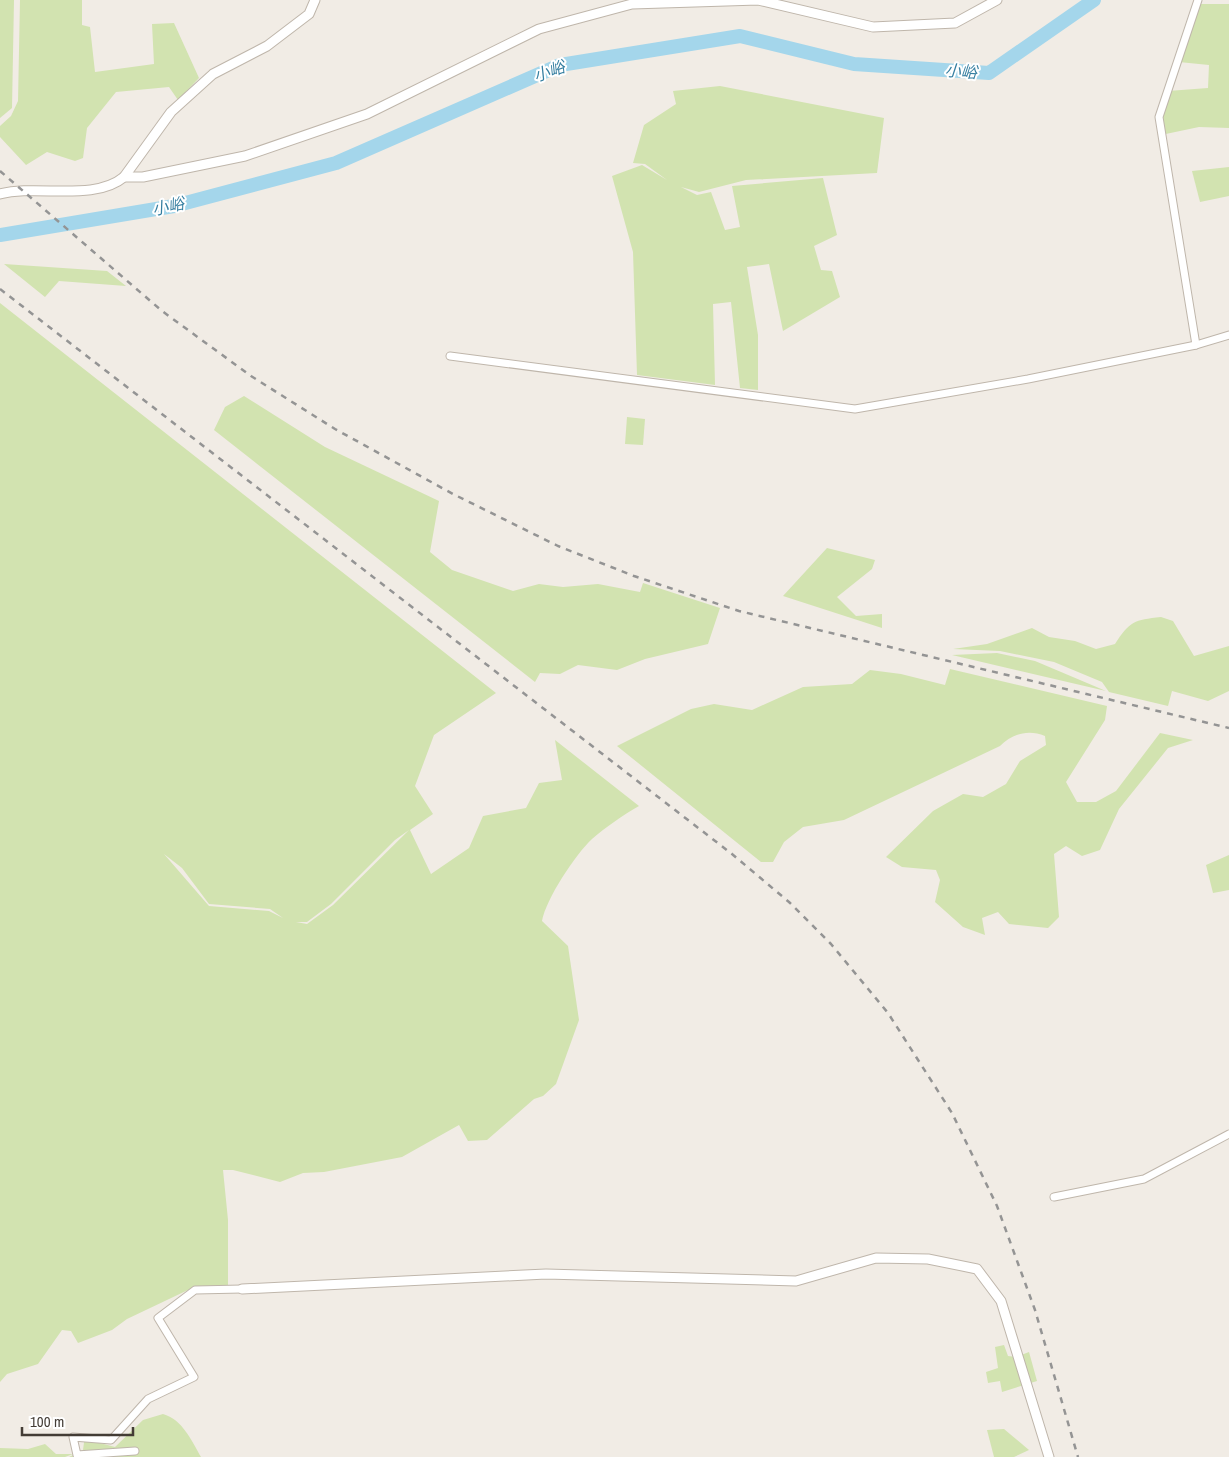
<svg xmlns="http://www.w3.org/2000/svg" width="1229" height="1457" viewBox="0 0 1229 1457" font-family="'Archivo Narrow','Noto Sans SC',sans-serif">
<rect width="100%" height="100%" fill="#f1ece5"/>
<!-- green -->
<g fill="#d2e3b0" fill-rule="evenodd">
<path d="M 0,0 L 14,0 L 12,108 L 0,118 Z"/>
<path d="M 20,0 L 82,0 L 82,25 L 90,27 L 95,72 L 154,64 L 152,24 L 174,23 L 199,78 L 178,100 L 169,87 L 116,92 L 87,128 L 83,158 L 75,161 L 47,152 L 26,165 L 0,137 L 0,126 L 11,116 L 18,101 Z"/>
<path d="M 1201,4 L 1229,4 L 1229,128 L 1199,127 L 1161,135 L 1160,112 L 1168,91 L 1208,88 L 1209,65 L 1179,62 Z"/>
<path d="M 720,86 L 884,118 L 877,173 L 746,180 L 699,192 L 681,187 L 697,195 L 711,192 L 725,230 L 740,227 L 732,186 L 823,178 L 837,235 L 814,246 L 821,270 L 832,271 L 840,297 L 783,331 L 769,264 L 747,267 L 758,335 L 758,390 L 740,388 L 731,302 L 713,304 L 715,385 L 637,375 L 633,252 L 612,176 L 642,165 L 667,180 L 645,164 L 633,163 L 644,125 L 676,104 L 673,91 Z"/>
<path d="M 1229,167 L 1229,196 L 1200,202 L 1192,171 Z"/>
<path d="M 4,264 L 107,271 L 126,286 L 59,281 L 45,297 Z"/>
<path d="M 0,303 L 496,693 L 434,735 L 415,786 L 433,814 L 410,830 L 431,874 L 469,848 L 483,816 L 526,808 L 539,783 L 562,780 L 555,740 L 639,806 C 623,815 606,827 592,839 C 575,855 546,899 542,921 L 568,946 L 579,1020 L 556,1084 L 543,1096 L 534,1099 L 487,1140 L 468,1141 L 459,1125 L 402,1157 L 324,1172 L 303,1173 L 280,1182 L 233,1170 L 223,1170 L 228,1220 L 228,1287 L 188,1290 L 127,1319 L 112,1330 L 78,1343 L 71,1331 L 62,1330 L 38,1364 L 7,1374 L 0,1382 ZM 409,830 L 333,905 L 307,924 L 296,922 L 307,922 L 331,904 L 395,840 ZM 164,854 L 182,868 L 209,904 L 270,909 L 283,918 L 269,911 L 209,906 Z"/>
<path d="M 244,396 L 325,447 L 439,501 L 430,552 L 452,570 L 513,591 L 539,584 L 563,587 L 598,584 L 640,592 L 643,583 L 720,608 L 708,644 L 645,659 L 617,670 L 578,665 L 560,674 L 540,673 L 535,682 L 214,430 L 225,407 Z"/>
<path d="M 627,417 L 645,419 L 643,445 L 625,444 Z"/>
<path d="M 827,548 L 875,560 L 872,569 L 837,597 L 856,616 L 882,614 L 882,628 L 783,596 Z"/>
<path d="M 1161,617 L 1173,621 L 1194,656 L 1229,646 L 1229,691 L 1208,701 L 1172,691 L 1168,706 L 1109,692 L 1102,682 L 1054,662 L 1000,651 L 953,649 L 987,644 L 1032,628 L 1049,637 L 1075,641 L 1096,649 L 1115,644 C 1130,621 1134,620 1161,617 Z"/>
<path d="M 997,653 L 1035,661 L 1106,691 L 952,655 Z"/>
<path d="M 950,669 L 1107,706 L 1105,720 L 1066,782 L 1077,802 L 1096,802 L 1116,791 L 1160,733 L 1193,740 L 1168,748 L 1119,809 L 1100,850 L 1082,856 L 1066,846 L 1054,854 L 1059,917 L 1048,928 L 1009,924 L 998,912 L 982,918 L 985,935 L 963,927 L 935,902 L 940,880 L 936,870 L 902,867 L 886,857 L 933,811 L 963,794 L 983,797 L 1006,784 L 1020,761 L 1046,745 L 1045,736 C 1028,729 1012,734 1000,746 L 844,820 L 803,827 L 784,842 L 773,862 L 761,862 L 617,746 L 691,709 L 714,704 L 752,710 L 803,687 L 852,684 L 870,670 L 901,674 L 945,685 Z"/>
<path d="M 1229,855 L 1229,890 L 1213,893 L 1206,865 Z"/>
<path d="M 1004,1345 L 1008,1356 L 1016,1357 L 1029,1352 L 1037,1381 L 1002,1392 L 1000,1381 L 988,1383 L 986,1372 L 998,1368 L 995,1347 Z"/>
<path d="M 163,1414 C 182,1419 192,1441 201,1457 L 69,1457 L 83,1450 L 85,1435 L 100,1443 L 115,1447 L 143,1420 Z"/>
<path d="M 1004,1429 L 1029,1450 L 1014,1457 L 994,1457 L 987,1430 Z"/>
<path d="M 45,1444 L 56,1454 L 73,1454 L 65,1457 L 0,1457 L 0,1448 L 28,1449 Z"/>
</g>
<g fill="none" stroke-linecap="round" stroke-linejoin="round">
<!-- river -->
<path stroke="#a4d6eb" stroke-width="14" d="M 0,235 L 174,206 L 336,163 L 560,65 L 740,36 L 854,64 L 989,73 L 1094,0"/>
<defs>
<g id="minor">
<path d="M 1196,345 L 1159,117 L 1198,0"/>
<path d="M 450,356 L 855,409 L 1028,379 L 1196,345 L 1229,335"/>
<path d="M 1054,1197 L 1144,1179 L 1229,1134"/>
<path d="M 135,1451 L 77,1455 L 73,1437 L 111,1440 L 148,1399 L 194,1377 L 158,1318 L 195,1290 L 242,1289"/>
</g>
<g id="tertiary">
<path d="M 124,177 L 171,112 L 213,74 L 267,46 L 309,14 L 315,0"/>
<path d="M 0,194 C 37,184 94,202 124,177 L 143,177 L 245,156 L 367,114 L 539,29 L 632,4 L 758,0 L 873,27 L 955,23 L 997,0"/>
<path d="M 242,1289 L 546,1274 L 796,1281 L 876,1258 L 928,1259 L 977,1269 L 1001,1301 L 1049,1457"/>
</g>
</defs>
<!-- minor casing -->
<use href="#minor" stroke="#bfb6ab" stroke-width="9"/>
<!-- tertiary casing -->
<use href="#tertiary" stroke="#bfb6ab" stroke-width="11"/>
<!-- minor -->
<use href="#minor" stroke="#fff" stroke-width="7"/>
<!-- tertiary -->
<use href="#tertiary" stroke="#fff" stroke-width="9"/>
<!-- rail -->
<g stroke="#949494" stroke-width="2.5" stroke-dasharray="6 6" stroke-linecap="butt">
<path d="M 0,171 L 162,311 L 251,376 L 335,429 L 453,494 L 558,546 L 634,576 L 739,611 L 1229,728"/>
<path d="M 0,289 L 732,854 L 789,902 L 831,944 L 888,1013 L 952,1113 L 997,1206 L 1035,1310 L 1078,1457"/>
</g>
</g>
<g text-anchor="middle" stroke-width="4" stroke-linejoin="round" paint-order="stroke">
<!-- water labels -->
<g font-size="16" font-style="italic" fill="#347ea0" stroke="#fff">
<text transform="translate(549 71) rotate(-20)" y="6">小峪</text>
<text transform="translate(961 71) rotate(4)" y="6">小峪</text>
<text transform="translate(168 206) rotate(-12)" y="6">小峪</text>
</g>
</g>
<!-- scale -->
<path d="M22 1427v8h111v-8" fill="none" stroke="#433c35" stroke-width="2.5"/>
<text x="30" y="1427" font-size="15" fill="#433c35" stroke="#ffffff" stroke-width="4" paint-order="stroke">100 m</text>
</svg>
